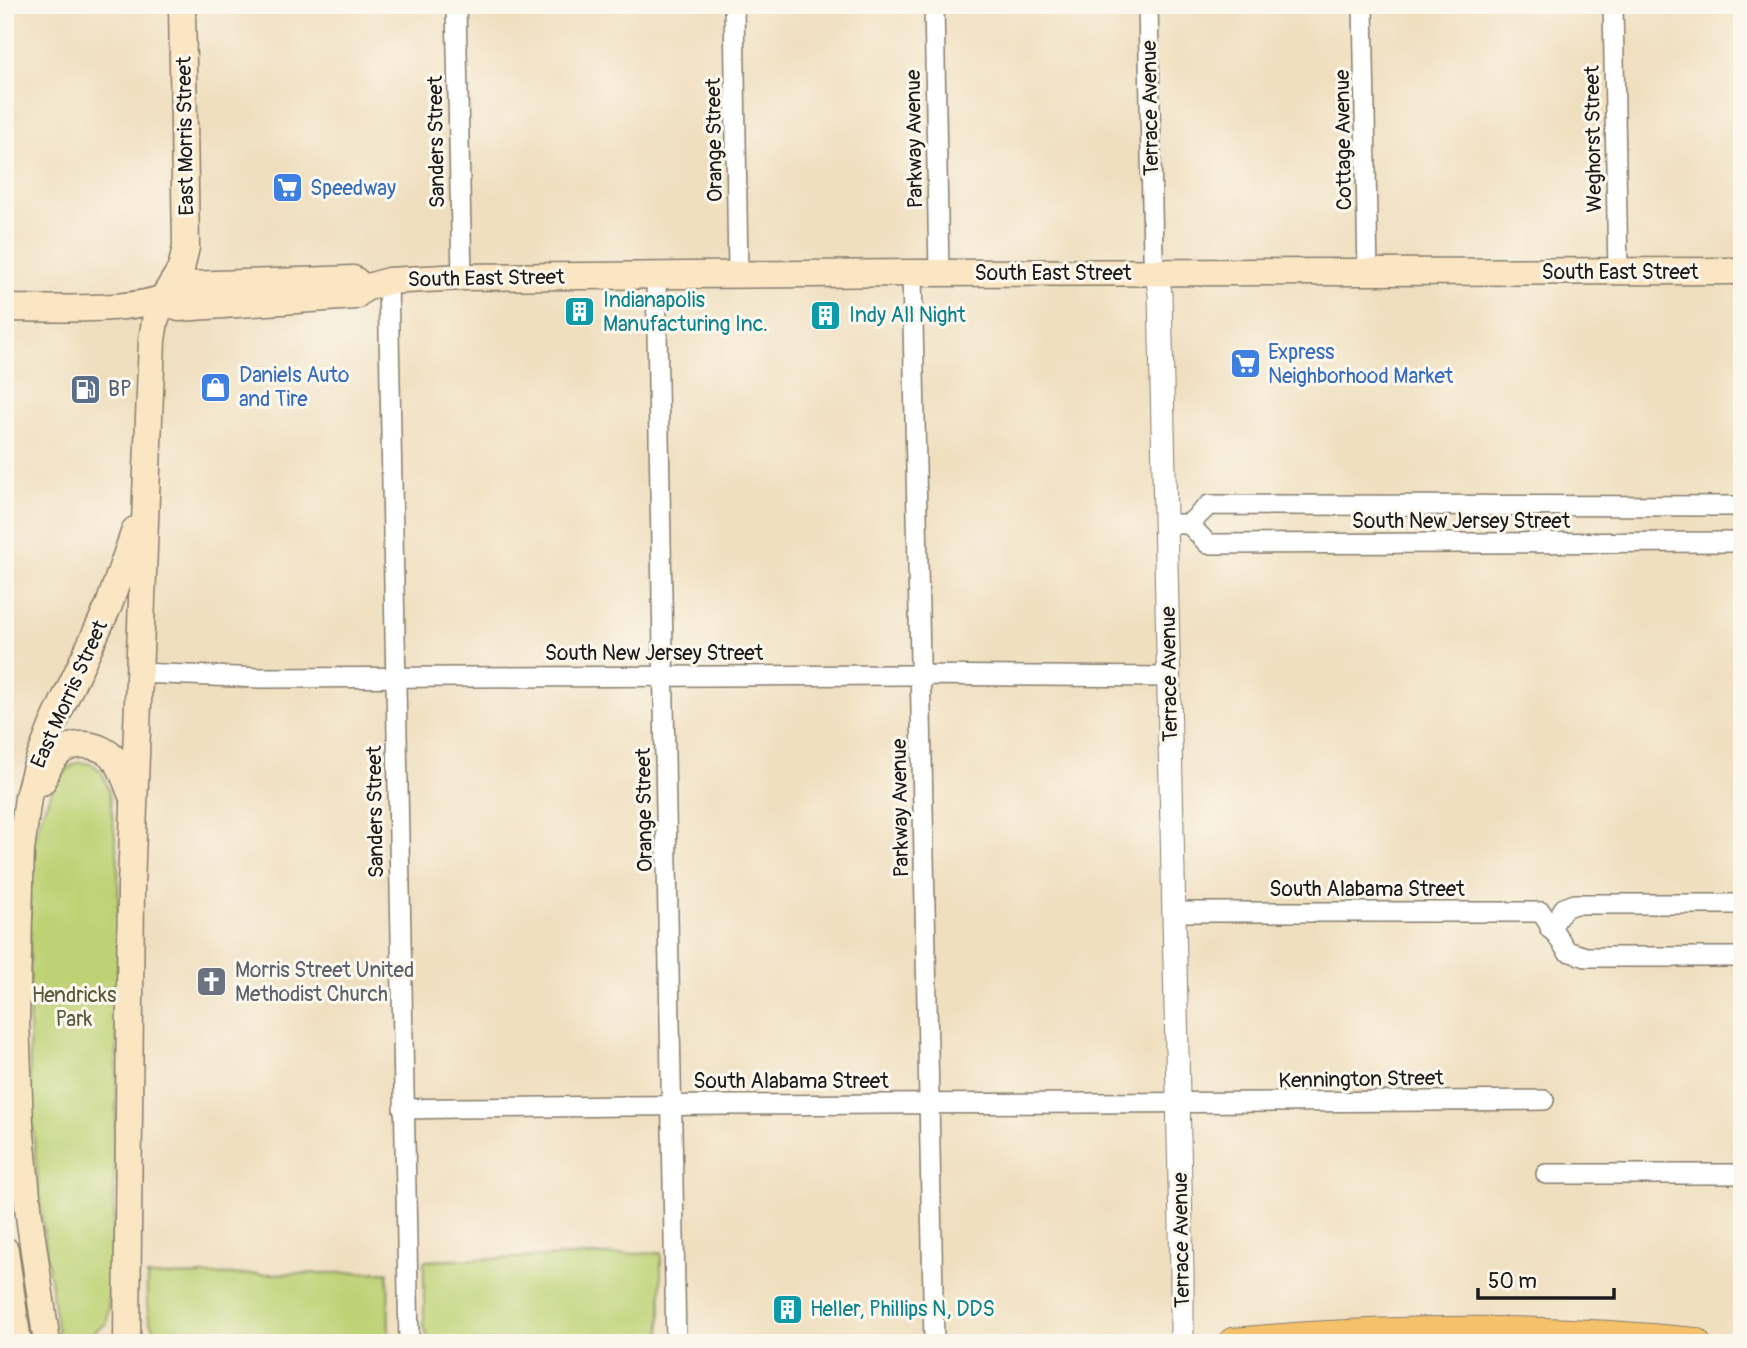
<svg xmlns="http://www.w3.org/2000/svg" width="1747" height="1348" viewBox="0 0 1747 1348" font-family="Pangolin,sans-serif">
<rect width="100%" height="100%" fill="#fbf7ec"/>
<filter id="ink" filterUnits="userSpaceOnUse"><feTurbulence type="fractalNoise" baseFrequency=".0143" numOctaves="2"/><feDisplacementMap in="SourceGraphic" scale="14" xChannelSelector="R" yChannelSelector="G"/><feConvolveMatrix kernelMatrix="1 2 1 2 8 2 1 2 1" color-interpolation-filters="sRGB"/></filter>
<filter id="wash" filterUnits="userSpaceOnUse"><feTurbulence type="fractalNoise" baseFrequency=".00686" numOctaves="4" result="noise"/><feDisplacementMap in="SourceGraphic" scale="28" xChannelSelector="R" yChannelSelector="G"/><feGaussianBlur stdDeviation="1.57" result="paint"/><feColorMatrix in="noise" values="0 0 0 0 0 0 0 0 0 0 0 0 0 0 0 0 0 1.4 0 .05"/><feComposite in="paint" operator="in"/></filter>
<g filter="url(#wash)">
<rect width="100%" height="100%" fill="#f0dfbf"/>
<!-- green -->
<g fill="#bed275" stroke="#6d7748" stroke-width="2">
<path d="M 79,762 L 92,764 L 102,772 L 109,791 L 118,861 L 119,942 L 114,1223 L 107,1323 L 85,1337 L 59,1342 C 46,1253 33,1163 30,1072 C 28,1039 30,1005 30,971 C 30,932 28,886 33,848 C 37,823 54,771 79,762 Z"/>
<path d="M 661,1253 L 661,1332 L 658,1338 L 648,1342 L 433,1343 L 428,1339 L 424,1325 L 424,1261 Z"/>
<path d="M 388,1272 L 389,1342 L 173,1343 C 142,1333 147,1303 147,1276 Z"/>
</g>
</g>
<g filter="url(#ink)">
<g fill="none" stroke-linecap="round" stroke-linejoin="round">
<defs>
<g id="minor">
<path d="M 456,5 L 462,277"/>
<path d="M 734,5 L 738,275"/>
<path d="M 934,5 L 939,273"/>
<path d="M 1148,5 L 1153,256 L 1157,273"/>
<path d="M 1363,5 L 1368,273"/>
<path d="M 1613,5 L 1618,272"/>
<path d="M 912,273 L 934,1343"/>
<path d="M 656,276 L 676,1343"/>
<path d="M 388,281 L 409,1343"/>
<path d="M 1165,524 L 1189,524 L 1209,505 L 1742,506"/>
<path d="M 1189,524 L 1208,544 L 1742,542"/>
<path d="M 139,673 L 261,678 L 908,675 L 1169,677"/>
<path d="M 1174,912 L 1541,912 L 1567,951 L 1586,957 L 1742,957"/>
<path d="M 1550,929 L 1564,908 L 1575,904 L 1742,904"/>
<path d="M 403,1109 C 783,1102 1164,1104 1544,1100"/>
<path d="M 1546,1174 L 1742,1174"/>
</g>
<path id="tertiary" d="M 1157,273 L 1160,294 L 1182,1273 L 1182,1343"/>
<g id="secondary">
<path d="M 163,298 L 179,308 L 355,296 L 365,288 L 388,281 L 462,277 L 912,273 L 1742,271"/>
<path d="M 5,308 C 46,308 127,312 163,298 C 172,295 180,289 188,285 L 353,279 L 356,281"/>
<path d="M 42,782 C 46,774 49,763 55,757 C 72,737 106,743 119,765 C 124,774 128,786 132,796"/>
<path d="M 5,1250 L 18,1343"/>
<path d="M 47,1343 L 29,1216 L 20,1124 L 16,1020 L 21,850 L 28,797 L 35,770 L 53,724 L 109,605 L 135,530"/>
<path d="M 127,1343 L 131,885 L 152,340 L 155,321 L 163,298 L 181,269 L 186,247 L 182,5"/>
</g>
<path id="primary" d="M 1233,1343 C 1387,1329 1541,1327 1695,1343"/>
</defs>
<!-- minor casing -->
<use href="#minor" stroke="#867e6e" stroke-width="22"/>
<!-- tertiary casing -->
<use href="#tertiary" stroke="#867e6e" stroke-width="25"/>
<!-- secondary casing -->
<use href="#secondary" stroke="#867e6e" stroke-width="29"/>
<!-- primary casing -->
<use href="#primary" stroke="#867e6e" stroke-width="32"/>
<!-- minor -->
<use href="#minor" stroke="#fff" stroke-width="19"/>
<!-- tertiary -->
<use href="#tertiary" stroke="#fff" stroke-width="23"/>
<!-- secondary -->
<use href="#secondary" stroke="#fbe6c4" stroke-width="26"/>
<!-- primary -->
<use href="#primary" stroke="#f5c16b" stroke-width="30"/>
</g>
</g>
<!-- icons -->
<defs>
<symbol id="supermarket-square" viewBox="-11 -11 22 22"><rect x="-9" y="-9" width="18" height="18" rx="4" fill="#3f7fe0" stroke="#fbf7ec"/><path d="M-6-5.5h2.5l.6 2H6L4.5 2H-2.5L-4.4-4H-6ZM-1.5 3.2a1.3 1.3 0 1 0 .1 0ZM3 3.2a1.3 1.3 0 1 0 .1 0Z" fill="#fff"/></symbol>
<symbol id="building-square" viewBox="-11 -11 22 22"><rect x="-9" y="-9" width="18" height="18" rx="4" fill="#0f9aa8" stroke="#fbf7ec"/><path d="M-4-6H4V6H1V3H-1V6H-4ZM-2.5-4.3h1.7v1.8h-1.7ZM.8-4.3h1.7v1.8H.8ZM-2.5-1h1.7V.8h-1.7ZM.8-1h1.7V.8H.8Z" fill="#fff"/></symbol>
<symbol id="shop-square" viewBox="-11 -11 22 22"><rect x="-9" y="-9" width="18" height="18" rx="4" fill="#3f7fe0" stroke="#fbf7ec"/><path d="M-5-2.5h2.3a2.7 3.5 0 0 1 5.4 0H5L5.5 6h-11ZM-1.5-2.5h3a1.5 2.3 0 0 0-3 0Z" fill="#fff"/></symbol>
<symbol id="fuel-square" viewBox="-11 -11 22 22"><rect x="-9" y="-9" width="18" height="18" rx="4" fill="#5c6f8a" stroke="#fbf7ec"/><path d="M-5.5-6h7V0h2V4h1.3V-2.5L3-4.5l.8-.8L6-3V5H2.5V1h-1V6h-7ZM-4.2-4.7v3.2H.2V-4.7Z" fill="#fff"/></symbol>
<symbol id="church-square" viewBox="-11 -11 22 22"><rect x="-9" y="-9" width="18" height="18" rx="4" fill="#6b7280" stroke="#fbf7ec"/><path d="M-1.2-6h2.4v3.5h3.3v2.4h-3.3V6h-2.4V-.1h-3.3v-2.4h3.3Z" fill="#fff"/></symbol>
</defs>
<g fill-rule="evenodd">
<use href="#supermarket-square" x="270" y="170" width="35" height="35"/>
<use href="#building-square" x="562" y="294" width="35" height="35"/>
<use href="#building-square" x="808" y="298" width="35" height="35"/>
<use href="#supermarket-square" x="1228" y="346" width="35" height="35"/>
<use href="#shop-square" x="198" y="370" width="35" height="35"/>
<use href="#fuel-square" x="68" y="372" width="35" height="35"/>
<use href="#church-square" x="194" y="964" width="35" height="35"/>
<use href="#building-square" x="770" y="1292" width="35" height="35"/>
</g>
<g text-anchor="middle" stroke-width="6" stroke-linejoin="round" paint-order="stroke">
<!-- street labels -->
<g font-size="21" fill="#1c1c1c" stroke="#fbf7ec">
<text transform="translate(1150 108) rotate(-91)" y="7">Terrace Avenue</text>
<text transform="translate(185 136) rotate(-91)" y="7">East Morris Street</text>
<text transform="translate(914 139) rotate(-91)" y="7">Parkway Avenue</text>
<text transform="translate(1593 139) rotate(-91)" y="7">Weghorst Street</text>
<text transform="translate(714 140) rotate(-91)" y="7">Orange Street</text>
<text transform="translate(1343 140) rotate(-91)" y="7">Cottage Avenue</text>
<text transform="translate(436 142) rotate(-91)" y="7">Sanders Street</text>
<text x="1620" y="279">South East Street</text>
<text x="1053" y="280">South East Street</text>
<text transform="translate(486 278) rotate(-1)" y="7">South East Street</text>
<text x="1461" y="528">South New Jersey Street</text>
<text x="654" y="660">South New Jersey Street</text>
<text transform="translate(1169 674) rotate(-91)" y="7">Terrace Avenue</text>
<text transform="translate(69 694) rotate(-66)" y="7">East Morris Street</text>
<text transform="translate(900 808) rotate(-91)" y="7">Parkway Avenue</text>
<text transform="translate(644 810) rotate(-91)" y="7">Orange Street</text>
<text transform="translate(375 812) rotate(-91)" y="7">Sanders Street</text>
<text x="1367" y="896">South Alabama Street</text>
<text transform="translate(1361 1079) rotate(-1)" y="7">Kennington Street</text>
<text x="791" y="1088">South Alabama Street</text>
<text transform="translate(1181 1240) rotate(-91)" y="7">Terrace Avenue</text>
</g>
<!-- shop labels -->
<g font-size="21" fill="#366cbe" stroke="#fbf7ec" text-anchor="start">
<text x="310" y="195">Speedway</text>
<text x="1268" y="359">Express<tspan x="1268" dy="24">Neighborhood Market</tspan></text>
<text x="239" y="382">Daniels Auto<tspan x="239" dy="24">and Tire</tspan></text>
</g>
<!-- culture labels -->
<g font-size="21" fill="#0d838f" stroke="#fbf7ec" text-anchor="start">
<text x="603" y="307">Indianapolis<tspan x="603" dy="24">Manufacturing Inc.</tspan></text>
<text x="849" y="322">Indy All Night</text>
<text x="810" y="1316">Heller, Phillips N, DDS</text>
</g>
<!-- service labels -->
<g font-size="21" fill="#4e5e75" stroke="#fbf7ec" text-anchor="start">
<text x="108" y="396">BP</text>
</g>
<!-- worship labels -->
<g font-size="21" fill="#5b616d" stroke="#fbf7ec" text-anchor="start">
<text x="235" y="977">Morris Street United<tspan x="235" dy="24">Methodist Church</tspan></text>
</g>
<!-- park labels -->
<g font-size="21" fill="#555c3b" stroke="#fbf7ec">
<text x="74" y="1002">Hendricks<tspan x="74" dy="24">Park</tspan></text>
</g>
</g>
<!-- margin -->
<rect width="1747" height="1348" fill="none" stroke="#fbf7ec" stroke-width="28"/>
<!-- scale -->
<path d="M1478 1288v10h136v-10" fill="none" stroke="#1c1c1c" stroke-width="3.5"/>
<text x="1488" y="1288" font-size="21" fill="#1c1c1c" stroke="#fbf7ec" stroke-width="5" paint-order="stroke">50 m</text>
</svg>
